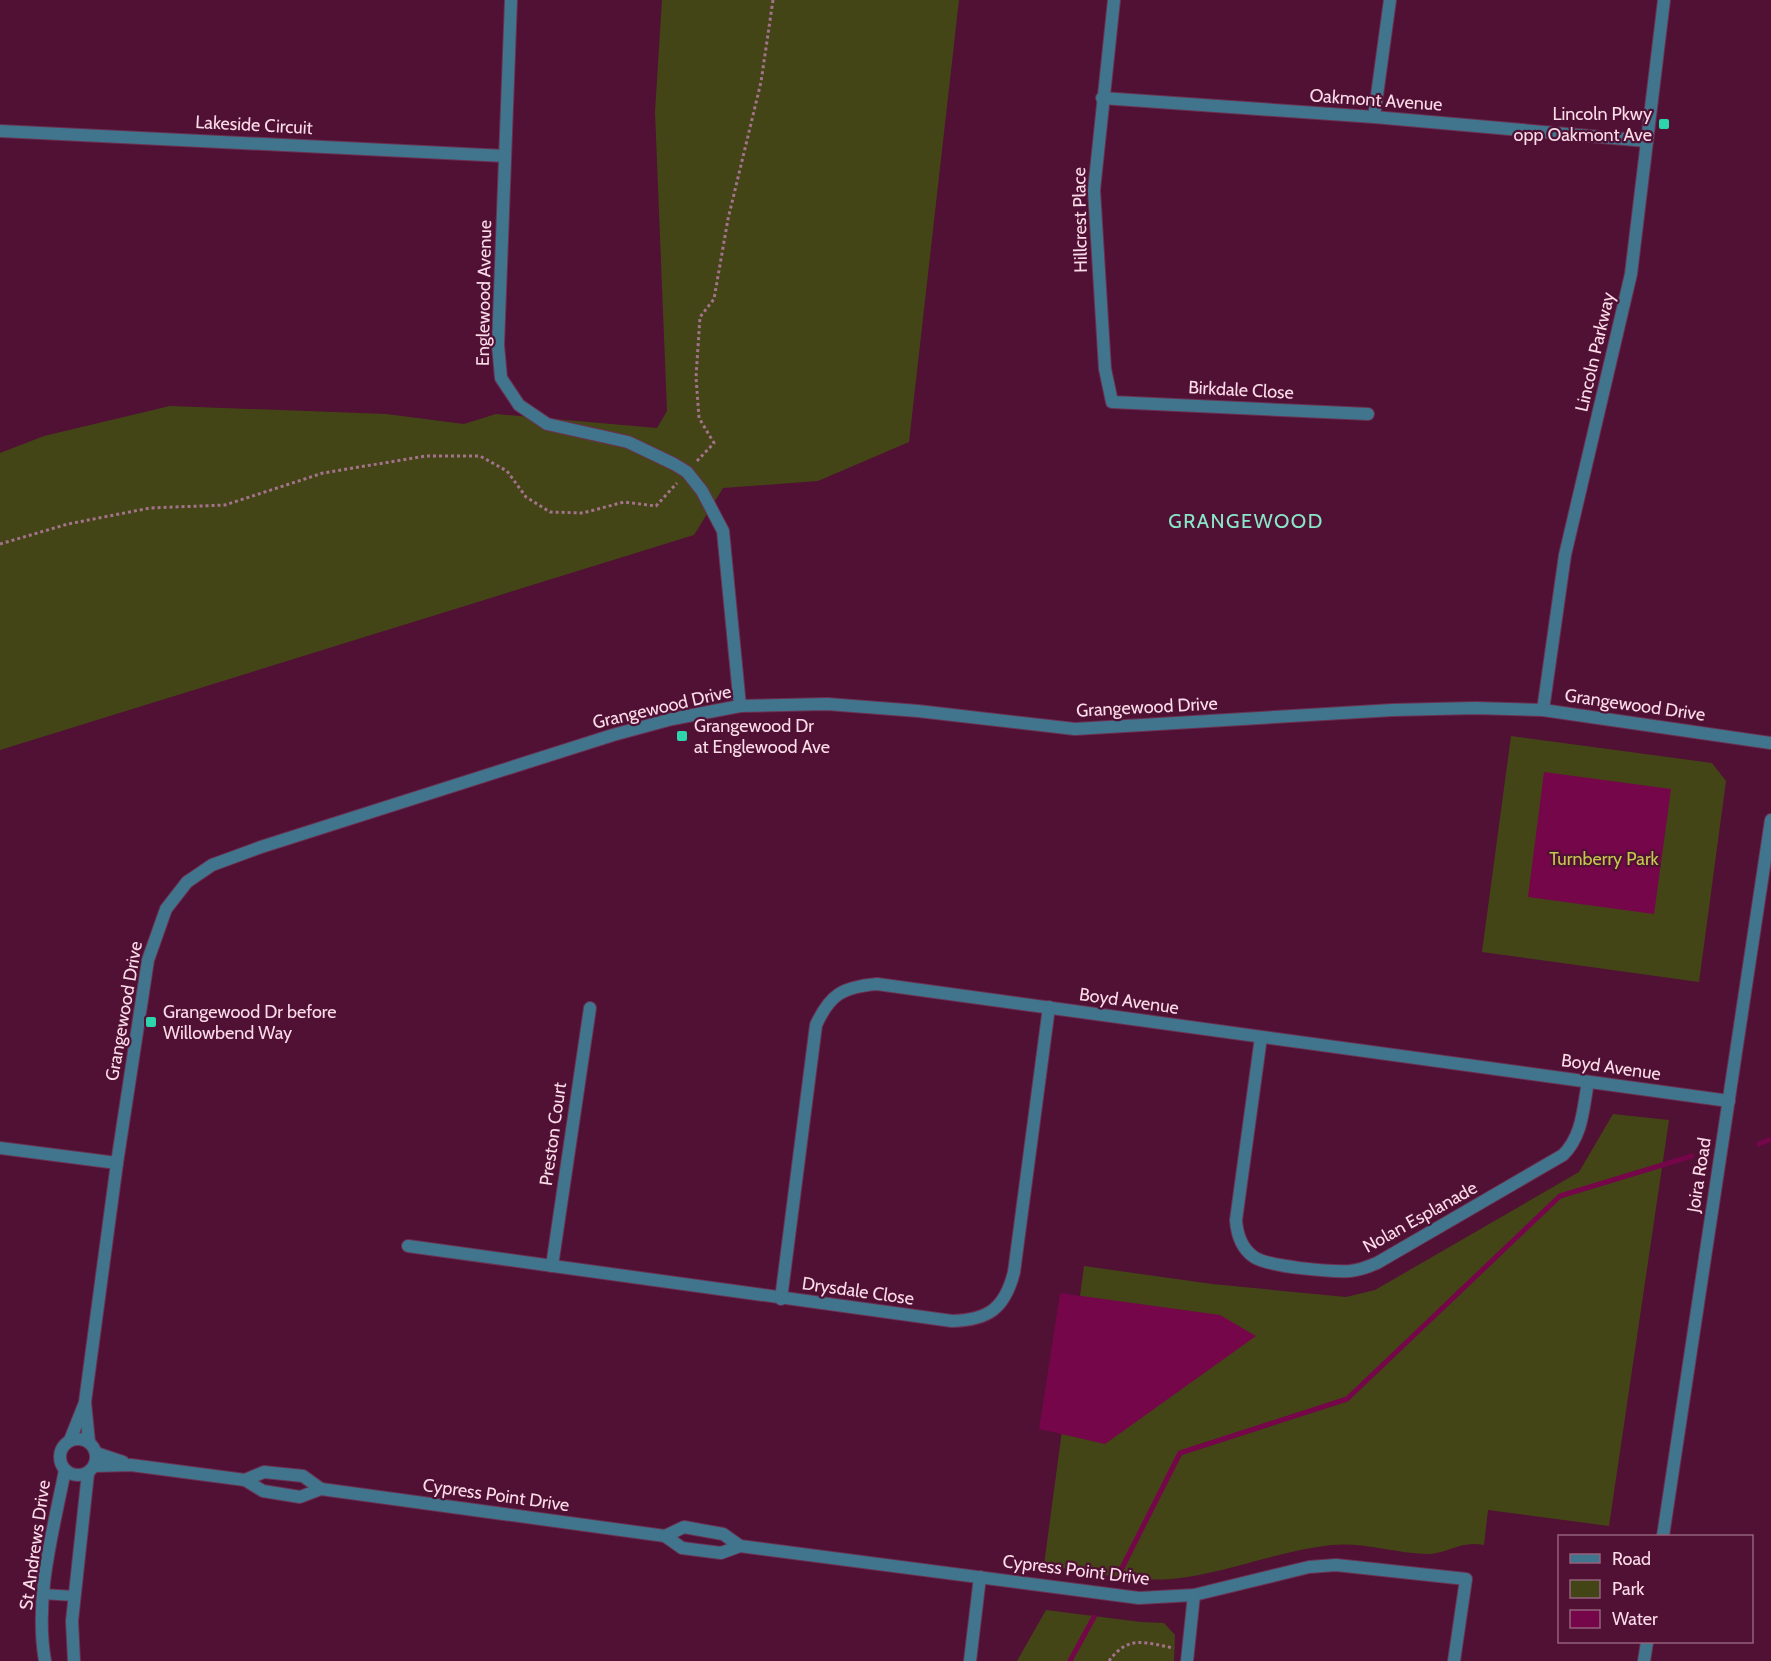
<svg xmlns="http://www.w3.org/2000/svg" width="1771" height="1661" viewBox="0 0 1771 1661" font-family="Cabin,sans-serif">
<rect width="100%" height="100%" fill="#501134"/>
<!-- green -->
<g fill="#444516">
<path d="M 662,0 L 959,0 L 909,442 L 818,481 L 723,488 L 694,535 L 0,750 L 0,453 L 44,436 L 170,406 L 386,414 L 464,424 L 496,414 L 657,428 L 667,411 L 655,112 Z"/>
<path d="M 1511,736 L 1712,763 L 1726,781 L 1699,982 L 1482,952 Z"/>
<path d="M 1613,1114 L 1669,1120 L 1609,1526 L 1488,1510 L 1484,1545 C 1460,1540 1448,1554 1426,1554 C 1394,1553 1364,1542 1331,1545 C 1277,1551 1225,1574 1171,1579 C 1129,1582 1085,1571 1044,1565 L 1084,1266 L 1212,1284 L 1346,1297 L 1375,1290 L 1579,1172 Z"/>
<path d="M 1046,1610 L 1141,1622 L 1164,1623 L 1175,1635 L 1174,1661 L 1017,1661 Z"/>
</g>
<!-- water -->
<g fill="#740649">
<path d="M 1544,772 L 1671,789 L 1654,914 L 1528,897 Z"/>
<path d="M 1060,1293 L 1220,1315 L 1256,1336 L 1105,1444 L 1039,1429 Z"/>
</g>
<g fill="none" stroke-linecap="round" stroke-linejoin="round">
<!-- stream -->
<g stroke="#740649" stroke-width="5">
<path d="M 1759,1144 L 1771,1139"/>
<path d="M 1120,1572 L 1180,1453 L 1347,1399 L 1560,1196 L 1692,1156"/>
<path d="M 1070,1661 L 1094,1617"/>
</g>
<defs>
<path id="service" d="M 43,1594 L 74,1596"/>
<g id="minor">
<path d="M 511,0 L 498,345 L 501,378 L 519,405 L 547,424 L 628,442 L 674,464 L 687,472 L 702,491 L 723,531 L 740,706"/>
<path d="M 1114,0 L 1094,190 L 1105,369 L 1112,402 L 1368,414"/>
<path d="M 1102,98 L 1374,117 L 1647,141"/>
<path d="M 1374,117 L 1390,0"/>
<path d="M 0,131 L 505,156"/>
<path d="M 1543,710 L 1565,555 L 1631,274 L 1664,0"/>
<path d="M 1261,1037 L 1236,1220 C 1237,1235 1241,1248 1254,1257 C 1269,1267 1331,1272 1350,1271 C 1360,1270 1368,1267 1377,1263 L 1563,1155 C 1583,1135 1583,1108 1588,1082"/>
<path d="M 0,1148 L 117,1163"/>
<path d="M 408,1246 L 952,1321 C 989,1320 1005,1308 1014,1272 L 1049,1007"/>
<path d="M 552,1266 L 590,1008"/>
<path d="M 781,1299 L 816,1025 C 830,994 843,987 877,984 L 1729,1101"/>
<path d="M 96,1453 L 123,1462"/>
<path d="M 94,1466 L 131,1465 L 245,1480 L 263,1491 L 300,1497 L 321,1489"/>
<path d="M 245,1480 L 264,1472 L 303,1476 L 321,1489 L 665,1536 L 682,1548 L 721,1553 L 740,1546"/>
<path d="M 665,1536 L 684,1527 L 723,1534 L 740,1546 L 1139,1598 L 1194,1595 L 1309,1567 L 1336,1565 L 1466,1579 L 1454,1661"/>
<path d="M 970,1661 L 980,1577"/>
<path d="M 1187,1661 L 1194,1595"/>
</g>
<g id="tertiary">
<circle cx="78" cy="1457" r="18"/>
<path d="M 70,1440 L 84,1405"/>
<path d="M 89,1442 L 85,1402 L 117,1163 L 148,960 L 166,909 L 187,882 L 212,865 L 261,847 L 613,735 L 672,719 L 740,706 L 827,704 L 918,711 L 1075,729 L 1393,710 L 1475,708 L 1543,710 L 1771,743"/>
<path d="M 1663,1536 L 1771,820"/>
<path d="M 45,1661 C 34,1598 53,1532 65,1470"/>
<path d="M 74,1661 L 72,1621 L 88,1473"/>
<path d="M 1644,1661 L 1647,1642"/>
</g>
</defs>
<!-- service casing -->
<use href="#service" stroke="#6b3151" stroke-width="12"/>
<!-- minor casing -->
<use href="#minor" stroke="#6b3151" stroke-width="14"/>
<!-- tertiary casing -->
<use href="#tertiary" stroke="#6b3151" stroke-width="14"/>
<!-- path -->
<g stroke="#a3728b" stroke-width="3" stroke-dasharray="3 3" stroke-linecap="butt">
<path d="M 697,461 L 714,443 L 699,418 L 696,377 L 700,317 L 714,299 L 728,219 L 761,82 L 773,0"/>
<path d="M 0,544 L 68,524 L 150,508 L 225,505 L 323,473 L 426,456 L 480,456 L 507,471 L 526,497 L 550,512 L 583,513 L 624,502 L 656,506 L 677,483"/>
<path d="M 1109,1661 C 1129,1634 1145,1643 1174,1648"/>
</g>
<!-- service -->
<use href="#service" stroke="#41748d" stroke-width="10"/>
<!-- minor -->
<use href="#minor" stroke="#41748d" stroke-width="12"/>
<!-- tertiary -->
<use href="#tertiary" stroke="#41748d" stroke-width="12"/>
</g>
<!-- markers -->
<g fill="#2cd5ab" stroke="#501134" stroke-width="2">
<rect x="1658" y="118" width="12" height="12" rx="3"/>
<rect x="676" y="730" width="12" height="12" rx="3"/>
<rect x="145" y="1016" width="12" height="12" rx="3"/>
</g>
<g text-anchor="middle" stroke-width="4.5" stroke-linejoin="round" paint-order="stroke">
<!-- street labels -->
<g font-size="18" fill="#fbdbe8" stroke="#501134">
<text transform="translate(1376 100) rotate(4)" y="6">Oakmont Avenue</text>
<text transform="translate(254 125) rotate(3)" y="6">Lakeside Circuit</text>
<text transform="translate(1080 220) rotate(-91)" y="6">Hillcrest Place</text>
<text transform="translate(484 293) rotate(-89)" y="6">Englewood Avenue</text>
<text transform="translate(1595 352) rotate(-77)" y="6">Lincoln Parkway</text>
<text transform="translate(1241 390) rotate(3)" y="6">Birkdale Close</text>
<text transform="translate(1635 705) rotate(8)" y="6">Grangewood Drive</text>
<text transform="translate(662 707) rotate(-13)" y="6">Grangewood Drive</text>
<text transform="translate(1147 707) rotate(-3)" y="6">Grangewood Drive</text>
<text transform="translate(1129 1001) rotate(8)" y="6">Boyd Avenue</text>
<text transform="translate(124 1011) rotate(-80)" y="6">Grangewood Drive</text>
<text transform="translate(1611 1067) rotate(8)" y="6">Boyd Avenue</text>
<text transform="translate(553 1134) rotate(-82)" y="6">Preston Court</text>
<text transform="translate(1699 1175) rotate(-81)" y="6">Joira Road</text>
<text transform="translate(1420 1217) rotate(-29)" y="6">Nolan Esplanade</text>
<text transform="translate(858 1291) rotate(8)" y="6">Drysdale Close</text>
<text transform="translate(496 1495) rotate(8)" y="6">Cypress Point Drive</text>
<text transform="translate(35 1545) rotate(-82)" y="6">St Andrews Drive</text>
<text transform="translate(1076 1570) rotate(7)" y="6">Cypress Point Drive</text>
</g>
<!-- poi labels -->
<g font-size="18" fill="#fbdbe8" stroke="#501134" text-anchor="start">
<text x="1652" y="120" text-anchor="end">Lincoln Pkwy<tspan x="1652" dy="21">opp Oakmont Ave</tspan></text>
<text x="694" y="732">Grangewood Dr<tspan x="694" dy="21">at Englewood Ave</tspan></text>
<text x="163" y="1018">Grangewood Dr before<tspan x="163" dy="21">Willowbend Way</tspan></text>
</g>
<!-- park labels -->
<g font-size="18" fill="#c4c84e" stroke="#501134">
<text x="1604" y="865">Turnberry Park</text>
</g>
<!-- neighbourhood labels -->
<g font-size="20" letter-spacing="1.5" fill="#89e6c8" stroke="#501134">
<text x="1246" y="528">GRANGEWOOD</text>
</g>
</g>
<!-- legend -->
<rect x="1558" y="1535" width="195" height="108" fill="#501134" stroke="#94627c" stroke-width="1.5"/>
<rect x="1570" y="1554" width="30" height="9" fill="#41748d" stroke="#94627c" stroke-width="1.5"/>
<text x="1612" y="1565" font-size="18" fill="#fbdbe8">Road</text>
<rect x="1570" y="1580" width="30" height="18" fill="#444516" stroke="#94627c" stroke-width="1.5"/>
<text x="1612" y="1595" font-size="18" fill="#fbdbe8">Park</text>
<rect x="1570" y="1610" width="30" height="18" fill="#740649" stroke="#94627c" stroke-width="1.5"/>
<text x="1612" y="1625" font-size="18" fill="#fbdbe8">Water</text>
</svg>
